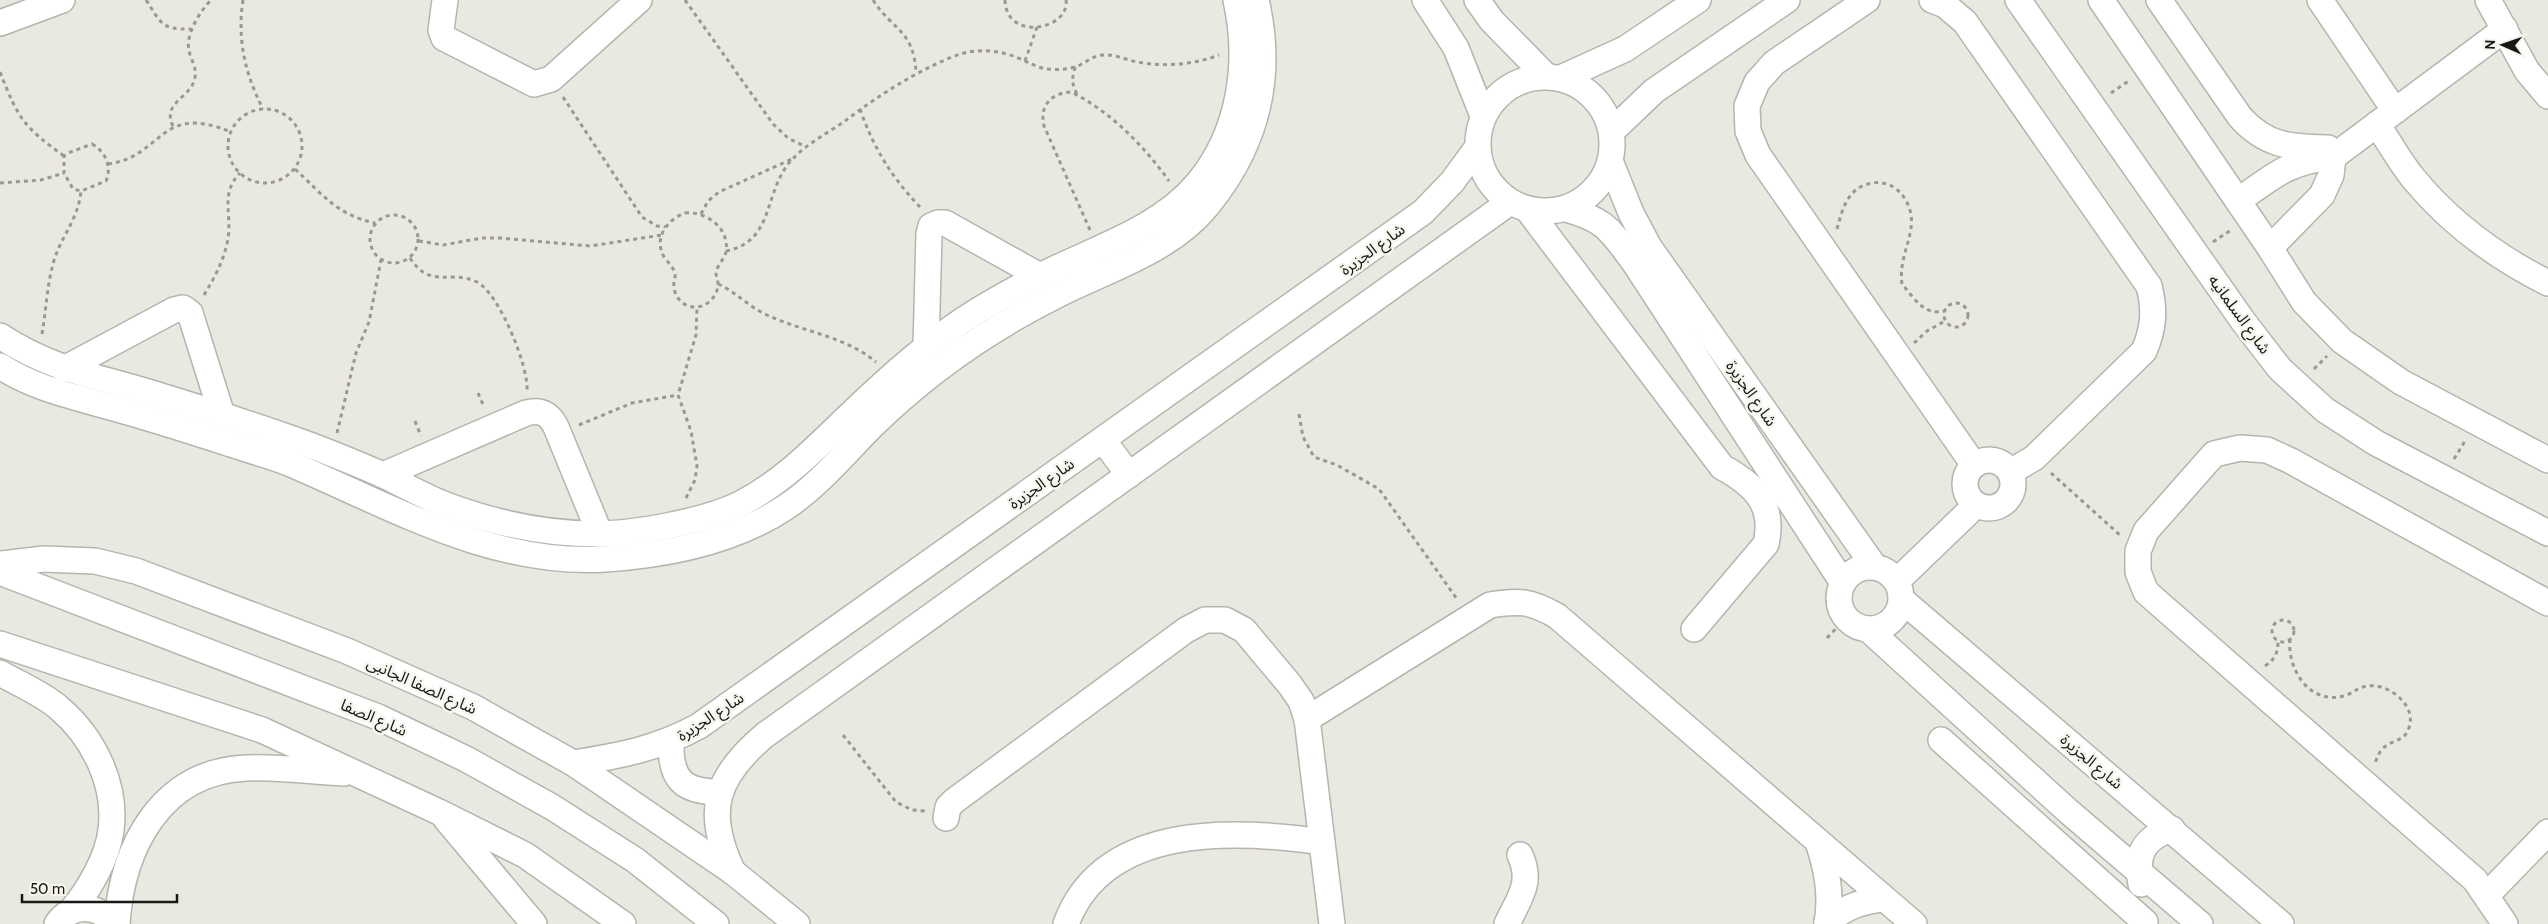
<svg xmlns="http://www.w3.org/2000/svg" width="2548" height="924" viewBox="0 0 2548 924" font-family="Cabin,'Noto Sans Arabic',sans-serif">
<rect width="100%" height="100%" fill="#eae9e1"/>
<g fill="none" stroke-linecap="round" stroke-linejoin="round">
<defs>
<g id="minor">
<path d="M 445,0 L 441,30 L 444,38 L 534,84 L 551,79 L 639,0"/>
<path d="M 1425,0 L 1456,48 L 1483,116"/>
<path d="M 1477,0 L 1492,21 L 1546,76"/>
<path d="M 1867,0 L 1774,63 L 1757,82 L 1747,106 L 1748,131 L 1758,155 L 1974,465"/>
<path d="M 1932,0 L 1945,5 L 1965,22 L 2149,286 C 2155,310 2154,328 2144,351 L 2034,458 L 2010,472"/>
<path d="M 2018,0 L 2243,321 L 2280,369 L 2325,410 L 2376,443 L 2548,533"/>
<path d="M 2101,0 L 2270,248 L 2304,302 L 2342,341 L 2401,382 L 2548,460"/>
<path d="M 2159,0 L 2240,117 C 2267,147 2291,147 2328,148"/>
<path d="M 2320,0 L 2395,111"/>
<path d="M 2488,0 L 2527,71 L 2548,96"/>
<path d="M 0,23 L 62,0"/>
<circle cx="1545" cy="144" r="67"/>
<path d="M 1561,78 L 1625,49 L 1698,0"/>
<path d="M 2377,124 C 2389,142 2400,162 2413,178 C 2450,223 2496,257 2548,283"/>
<path d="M 1612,131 L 1654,91 L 1787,0"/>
<path d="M 1610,161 L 1631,213 L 1649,247 L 1874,566"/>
<path d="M 2238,201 C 2273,176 2289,161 2333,157 L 2505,29"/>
<path d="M 1566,209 C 1606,220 1610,230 1634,262 L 1843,583"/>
<path d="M 1528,210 L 1722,467 C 1755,485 1775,505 1766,544 L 1694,629"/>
<path d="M 2270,248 L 2322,195 L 2331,175 L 2333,157"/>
<path d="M 0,336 C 50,369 95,376 151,393 C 197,407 244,422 290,438 C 322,449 353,462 383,475 C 404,485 425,497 446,505 C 494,523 546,534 597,534 C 636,534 705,521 740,504 C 785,481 817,446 853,412 C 893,374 932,339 979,310 C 999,298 1019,287 1040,276 C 1093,249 1159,230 1198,183 C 1240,132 1250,63 1236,0"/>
<path d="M 926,346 L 929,234 L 931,226 L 938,223 L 945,223 L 1040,276"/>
<path d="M 0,366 C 33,388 72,396 110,407 C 151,418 191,431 231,444 C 251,451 272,456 291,464 C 392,507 492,566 605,559 C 666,555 735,541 786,507 C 819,485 845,453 872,426 C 926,373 991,328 1059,294 C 1109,269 1170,251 1207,206 C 1257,145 1274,77 1256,0"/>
<path d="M 64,369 L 174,310 L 183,308 L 190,313 L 222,415"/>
<path d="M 1103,440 L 1129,475"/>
<circle cx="1989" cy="484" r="24"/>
<path d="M 383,475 L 526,413 C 541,409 549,413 556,427 L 600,534"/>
<path d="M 0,564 L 44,559 L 95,561 L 136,571 L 347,651 L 473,707 L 573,763 L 733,872 L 797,924"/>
<circle cx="1870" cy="598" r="31"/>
<path d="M 0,572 L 378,717 L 466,759 L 552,807 L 635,860 L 716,924"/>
<path d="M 1897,581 L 1976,505"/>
<path d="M 1902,600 L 2281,924"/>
<path d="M 1869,630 L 2068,811 L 2200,924"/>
<path d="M 0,644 L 262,730 L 439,812 L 525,855 L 623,924"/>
<path d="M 0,673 C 19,684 42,693 59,708 C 93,737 117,784 111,830 C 108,857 89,890 71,911"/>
<path d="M 1307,719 L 1490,605 C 1519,600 1531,601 1557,616 L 1914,924"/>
<path d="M 1941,740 L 2145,922"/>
<path d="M 671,741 C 670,779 682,792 720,792"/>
<path d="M 573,763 C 619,756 657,749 699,726 L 1423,212 L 1452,182 L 1477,148"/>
<path d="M 946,818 L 948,807 L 954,801 L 1186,630 L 1205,620 L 1225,620 L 1244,630 L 1290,685 L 1301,701 L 1307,719 L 1332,924"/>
<path d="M 446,819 L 534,924"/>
<path d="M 1818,842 C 1827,869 1832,895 1827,924"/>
<path d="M 733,872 C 704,812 715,777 765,735 L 1510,202"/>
<path d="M 2141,884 C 2135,855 2143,838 2172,829"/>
<path d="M 2487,895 L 2548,832"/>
<path d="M 1827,922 C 1846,907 1861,901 1884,899"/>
<path d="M 57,924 C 72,902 99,905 115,924"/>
<path d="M 117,924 C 122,848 160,772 246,768 C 278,766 312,772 344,773"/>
<path d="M 1066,924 C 1103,823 1234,829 1322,842"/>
<path d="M 1507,924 C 1519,898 1533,883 1520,855"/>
<path d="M 2505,924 L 2475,880 L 2146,592 L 2138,572 L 2138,551 L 2146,531 L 2214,454 L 2240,448 L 2267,450 L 2291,461 L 2548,603"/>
</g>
</defs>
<!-- minor casing -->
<use href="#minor" stroke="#b6b5ad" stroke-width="28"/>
<!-- path -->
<g stroke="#999892" stroke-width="3" stroke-dasharray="4 4" stroke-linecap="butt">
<path d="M 146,0 C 161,22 160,30 191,29"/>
<path d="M 243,0 C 237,39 245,74 263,109"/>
<path d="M 685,0 L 773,124 L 788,138 L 806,147"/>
<path d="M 873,0 C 893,31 914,30 916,73"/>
<path d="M 1005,0 C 1006,42 1070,30 1066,0"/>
<path d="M 1025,61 L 1037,27"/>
<path d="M 1075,67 L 1072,81 L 1077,95"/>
<path d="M 0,72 C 19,120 23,126 64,156"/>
<path d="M 2111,93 L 2130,80"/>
<path d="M 563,97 L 642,217 L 657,226 L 665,227"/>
<path d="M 860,109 C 873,147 892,178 920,207"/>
<circle cx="265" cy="146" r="37"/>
<path d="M 173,126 C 161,102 192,98 195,77 C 197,68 191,60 189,51 C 185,35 200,11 211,0"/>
<path d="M 92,144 C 106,152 112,167 106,181 L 81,191 L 73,189 L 64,173 L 64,156 L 68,153 Z"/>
<path d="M 108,164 C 163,157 159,102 231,132"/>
<path d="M 295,169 C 322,194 337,215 375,223"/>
<path d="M 0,183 L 41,180 L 64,173"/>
<path d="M 685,213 C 706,211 730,228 726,252 C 724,260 717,265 716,273 C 716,277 718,280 718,284 C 718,295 708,307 696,307 C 684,308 674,297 674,286 C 673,281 677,277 674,271 C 672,265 666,261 663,255 C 654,237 668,219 685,213 Z"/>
<path d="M 701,214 L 708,201 L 719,192 L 792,159"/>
<circle cx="394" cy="239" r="24"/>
<path d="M 1837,229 C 1842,211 1847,189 1868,184 C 1894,176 1915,202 1911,228 C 1908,248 1899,263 1902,284 C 1914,298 1924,316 1944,311"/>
<path d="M 1090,230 L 1044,126 C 1039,106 1051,93 1071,92 C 1110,111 1144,146 1169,181"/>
<path d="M 419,241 L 443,245 L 482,238 L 500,238 L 590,246 L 662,235"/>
<path d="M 2213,242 L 2231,230"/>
<path d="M 726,251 C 772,242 764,199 786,167 C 800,147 825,135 845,121 C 878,96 913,73 952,57 C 973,48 997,49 1018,58 C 1028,62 1036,67 1046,69 C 1057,70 1069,70 1080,65 C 1088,61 1094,55 1104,55 C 1115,54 1126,60 1137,62 C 1164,67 1193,65 1219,55"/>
<path d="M 410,258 C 431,290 450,269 477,282 C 499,293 529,367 527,391"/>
<path d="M 718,284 C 736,292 749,307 767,315 C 803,332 845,336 876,362"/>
<path d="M 204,295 C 215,277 224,260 228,239 C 232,214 220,193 240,173"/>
<circle cx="1956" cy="315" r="12"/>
<path d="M 42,334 C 46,311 47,286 53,264 C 60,237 78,221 81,191"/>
<path d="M 1914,343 L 1927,331 L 1945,321"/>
<path d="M 2314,369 L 2327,356"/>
<path d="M 478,393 L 484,407"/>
<path d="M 1299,414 L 1303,437 L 1314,457 L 1337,465 L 1379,489 L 1457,599"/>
<path d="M 415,421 L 421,436"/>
<path d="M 579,425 L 632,403 L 678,395"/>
<path d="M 337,433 L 356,353 L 369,322 L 381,260"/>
<path d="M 2454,459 L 2465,441"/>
<path d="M 2051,473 L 2121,536"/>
<path d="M 686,498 L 695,480 L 697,466 L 691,431 L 678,395 L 696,335 L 697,307"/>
<circle cx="2283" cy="631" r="11"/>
<path d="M 1827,638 L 1846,618"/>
<path d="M 2290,639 C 2287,669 2309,705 2344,696 C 2352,694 2358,687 2368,686 C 2387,683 2414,703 2410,724 C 2405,749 2383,733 2375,764"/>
<path d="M 2265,666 C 2275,659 2278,653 2278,641"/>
<path d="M 843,735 L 896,802 L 912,810 L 925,811"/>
</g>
<!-- minor -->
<use href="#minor" stroke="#fff" stroke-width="25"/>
</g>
<g text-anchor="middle" stroke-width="5" stroke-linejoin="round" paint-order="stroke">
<!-- street labels -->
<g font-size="16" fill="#191816" stroke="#f7f6ee">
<text transform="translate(1372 249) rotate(-36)" y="6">شارع الجزيرة</text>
<text transform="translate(2240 314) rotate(54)" y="6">شارع السلمانيه</text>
<text transform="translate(1752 393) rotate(55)" y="6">شارع الجزيرة</text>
<text transform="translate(1041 483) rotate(-35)" y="6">شارع الجزيرة</text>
<text transform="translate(422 685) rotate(24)" y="6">شارع الصفا الجانبى</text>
<text transform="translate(710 716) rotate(-33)" y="6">شارع الجزيرة</text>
<text transform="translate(374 717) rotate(23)" y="6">شارع الصفا</text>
<text transform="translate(2092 761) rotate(40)" y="6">شارع الجزيرة</text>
</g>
</g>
<!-- north arrow -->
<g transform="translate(2503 45) rotate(272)" stroke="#f7f6ee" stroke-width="4" paint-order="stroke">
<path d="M0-4L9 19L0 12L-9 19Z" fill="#191816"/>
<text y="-8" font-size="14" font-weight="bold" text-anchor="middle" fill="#191816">N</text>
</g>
<!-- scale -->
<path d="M22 894v8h155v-8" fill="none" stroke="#191816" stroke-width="2.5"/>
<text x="30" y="894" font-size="15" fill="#191816" stroke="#f7f6ee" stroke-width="4" paint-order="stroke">50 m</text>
</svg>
